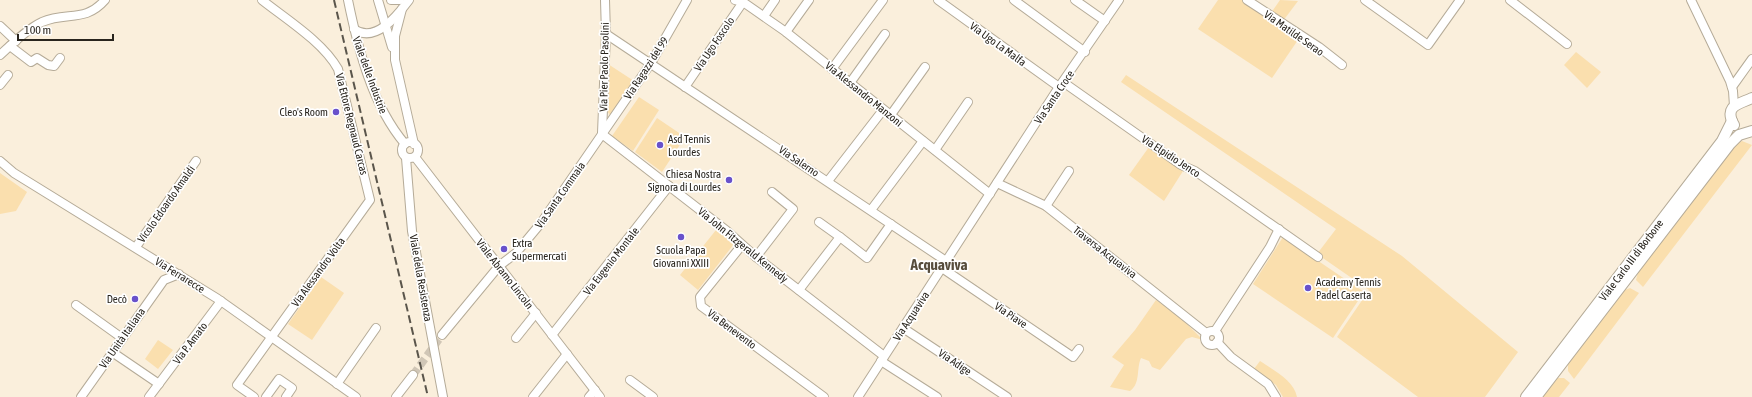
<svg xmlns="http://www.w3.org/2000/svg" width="1752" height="397" viewBox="0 0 1752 397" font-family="'Asap Condensed',sans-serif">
<rect width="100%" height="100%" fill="#faefdc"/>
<!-- green -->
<g fill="#fadfae">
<path d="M 1218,0 L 1243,0 L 1300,37 L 1272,78 L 1198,29 Z"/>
<path d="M 1280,0 L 1298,1 L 1283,21 L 1271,13 Z"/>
<path d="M 1576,52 L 1601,72 L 1587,88 L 1564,65 Z"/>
<path d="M 608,64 L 634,81 L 610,115 L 607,111 Z"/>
<path d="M 1126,75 L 1402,256 L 1518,352 L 1485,397 L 1418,397 L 1337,337 L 1369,290 L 1317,254 L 1336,229 L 1121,82 Z"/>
<path d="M 639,97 L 659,110 L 633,151 L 612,136 Z"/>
<path d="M 657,118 L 685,137 L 662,172 L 635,152 Z"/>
<path d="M 1742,141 L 1752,145 L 1643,287 L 1636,280 L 1638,272 L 1735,145 Z"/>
<path d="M 1149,147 L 1183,171 L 1164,201 L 1129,175 Z"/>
<path d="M 0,173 L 27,192 L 16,211 L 0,214 Z"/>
<path d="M 716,230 L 734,244 L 698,290 L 680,275 Z"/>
<path d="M 1283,237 L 1364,292 L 1333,338 L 1253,284 Z"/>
<path d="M 321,277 L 344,293 L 312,340 L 288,324 Z"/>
<path d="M 1630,288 L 1639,293 L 1574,379 L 1568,371 L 1568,363 L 1622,291 Z"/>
<path d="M 1156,300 L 1180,317 L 1203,340 L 1192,337 L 1186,339 L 1160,370 L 1152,367 L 1149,361 L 1141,358 C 1136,369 1141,383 1130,391 L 1110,387 L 1124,365 L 1112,357 L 1135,330 Z"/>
<path d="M 158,340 L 173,350 L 158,369 L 145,359 Z"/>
<path d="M 1260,361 C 1273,370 1294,380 1297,397 L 1283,397 L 1276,385 L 1254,369 Z"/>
<path d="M 1558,378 L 1564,378 L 1570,383 L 1559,397 L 1542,397 Z"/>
</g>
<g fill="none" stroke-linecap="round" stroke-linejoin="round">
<!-- minor-tunnel -->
<path stroke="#d0c6b6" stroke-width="8" stroke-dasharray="8 4" stroke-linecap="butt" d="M 413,375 L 442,335"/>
<defs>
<g id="minor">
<path d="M 348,0 C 358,49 372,105 405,144"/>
<path d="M 378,0 L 392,47"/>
<path d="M 391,0 L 400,0"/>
<path d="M 735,0 L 743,2 L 786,32 L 990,194"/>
<path d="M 938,0 L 1059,87"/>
<path d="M 1014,0 L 1085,52"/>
<path d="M 1075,0 L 1105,21"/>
<path d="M 1247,0 L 1319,47 L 1342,65"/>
<path d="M 1365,0 L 1428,45 L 1460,0"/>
<path d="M 1510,0 L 1567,44"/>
<path d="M 1691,0 L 1730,81 L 1733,91 L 1734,106"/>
<path d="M 402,9 L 395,36 L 395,60 L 414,144"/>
<path d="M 764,16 L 775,0"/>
<path d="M 0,26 L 16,41"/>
<path d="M 354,29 C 375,44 397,16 409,0"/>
<path d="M 786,32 L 809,0"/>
<path d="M 606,34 L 946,261"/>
<path d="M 10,46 L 31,62 L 37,58 L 48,65 L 54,66 L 60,58"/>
<path d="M 0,55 C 12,44 27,29 42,22 C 67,11 85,23 105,0"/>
<path d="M 832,69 L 883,0"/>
<path d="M 1063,82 L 1181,165 L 1195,171 L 1318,257"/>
<path d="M 850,83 L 885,34"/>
<path d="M 0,85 L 8,75"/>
<path d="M 685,87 L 743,2"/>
<path d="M 1732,87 L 1752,59"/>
<path d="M 890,116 L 925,67"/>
<path d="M 602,133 L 606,34 L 605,0"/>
<path d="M 602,134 L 727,231 L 756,257 L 884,356"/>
<circle cx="410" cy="150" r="8"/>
<path d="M 935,150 L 968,102"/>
<path d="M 415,157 L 600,397"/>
<path d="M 406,158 L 412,231 L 443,397"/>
<path d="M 0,161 L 14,173 L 218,299 L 356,397"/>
<path d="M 828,181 L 883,110"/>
<path d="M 997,183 L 1046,206 L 1206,333"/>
<path d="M 1046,206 L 1069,171"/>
<path d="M 871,210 L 923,141"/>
<path d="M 819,222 L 840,237"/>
<path d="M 742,245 L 700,297 L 701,306 L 824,397"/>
<path d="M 136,247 L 196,161"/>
<path d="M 756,257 L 793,209 L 772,192"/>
<path d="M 942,268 L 1073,357 L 1079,349"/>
<path d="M 799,290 L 840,237 L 867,258 L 891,224"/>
<path d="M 76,305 L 122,338"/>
<path d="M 903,328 L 1007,397"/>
<circle cx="1212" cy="338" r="7"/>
<path d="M 1215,331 L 1270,247 L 1279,229"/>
<path d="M 442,335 L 499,266 L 516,253 L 541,223 L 651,63 L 687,0"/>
<path d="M 552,335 L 669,186"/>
<path d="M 516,338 L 536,313"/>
<path d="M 1217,342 L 1231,357 L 1268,384 L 1276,397"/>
<path d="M 112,352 L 159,384"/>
<path d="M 881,361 L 937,397"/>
<path d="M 630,380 L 653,397"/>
<path d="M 337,384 L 376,328"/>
<path d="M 81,397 L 164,280 L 179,274"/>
<path d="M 149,397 L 221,301"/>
<path d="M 254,397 L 237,385 L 370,200 L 338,69 C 323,42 286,19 262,0"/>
<path d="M 266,397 L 279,379 L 292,388 L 286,397"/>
<path d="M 396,397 L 413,375"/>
<path d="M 533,397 L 567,354"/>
<path d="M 589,397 L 595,390"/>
<path d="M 858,397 L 1059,87 L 1119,0"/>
</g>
<g id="major">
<path d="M 1734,125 C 1723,105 1740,104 1752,98"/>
<path d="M 1526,397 L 1722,141 L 1732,121"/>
<path d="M 1536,397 L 1730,144 L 1739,135 L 1752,131"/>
</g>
</defs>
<!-- minor casing -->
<use href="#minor" stroke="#b5ab98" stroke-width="10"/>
<!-- major casing -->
<use href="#major" stroke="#b5ab98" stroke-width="12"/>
<!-- minor -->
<use href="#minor" stroke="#fff" stroke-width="8"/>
<!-- major -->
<use href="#major" stroke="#fff" stroke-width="10"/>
<!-- rail -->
<path stroke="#5a554b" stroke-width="2" stroke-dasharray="8 4" stroke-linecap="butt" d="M 334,0 L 428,397"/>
</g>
<!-- markers -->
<g fill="#6851cb" stroke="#fff" stroke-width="1.5">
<circle cx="336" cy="112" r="4"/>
<circle cx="660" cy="145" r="4"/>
<circle cx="729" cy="180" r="4"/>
<circle cx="681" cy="237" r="4"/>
<circle cx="504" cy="249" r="4"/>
<circle cx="1308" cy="288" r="4"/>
<circle cx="135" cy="299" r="4"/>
</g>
<g text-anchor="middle" stroke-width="3.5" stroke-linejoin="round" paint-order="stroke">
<!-- street labels -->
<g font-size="11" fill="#28241d" stroke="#fff">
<text transform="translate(1294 33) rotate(35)" y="4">Via Matilde Serao</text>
<text transform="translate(714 44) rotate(-56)" y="4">Via Ugo Foscolo</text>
<text transform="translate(998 44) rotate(36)" y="4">Via Ugo La Malfa</text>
<text transform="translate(604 67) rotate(-89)" y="4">Via Pier Paolo Pasolini</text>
<text transform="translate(646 68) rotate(-57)" y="4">Via Ragazzi del 99</text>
<text transform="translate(370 75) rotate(70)" y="4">Viale delle Industrie</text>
<text transform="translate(864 94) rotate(39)" y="4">Via Alessandro Manzoni</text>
<text transform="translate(1054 97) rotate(-56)" y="4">Via Santa Croce</text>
<text transform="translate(352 124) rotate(76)" y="4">Via Ettore Regnaud Carcas</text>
<text transform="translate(1171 156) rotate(33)" y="4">Via Elpidio Jenco</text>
<text transform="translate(799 161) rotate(34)" y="4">Via Salerno</text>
<text transform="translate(560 195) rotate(-55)" y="4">Via Santa Commaia</text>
<text transform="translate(166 204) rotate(-55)" y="4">Vicolo Edoardo Amaldi</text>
<text transform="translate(743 245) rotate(39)" y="4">Via John Fitzgerald Kennedy</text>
<text transform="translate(1105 252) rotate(38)" y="4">Traversa Acquaviva</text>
<text transform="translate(1631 260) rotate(-53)" y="4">Viale Carlo III di Borbone</text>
<text transform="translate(611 261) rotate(-52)" y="4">Via Eugenio Montale</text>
<text transform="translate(318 272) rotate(-54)" y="4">Via Alessandro Volta</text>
<text transform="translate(505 274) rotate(52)" y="4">Viale Abramo Lincoln</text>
<text transform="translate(180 275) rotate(32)" y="4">Via Ferrarecce</text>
<text transform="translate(421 278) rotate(80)" y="4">Viale della Resistenza</text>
<text transform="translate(1011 315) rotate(34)" y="4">Via Piave</text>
<text transform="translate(911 316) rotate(-57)" y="4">Via Acquaviva</text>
<text transform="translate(732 329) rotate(37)" y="4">Via Benevento</text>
<text transform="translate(122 338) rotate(-55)" y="4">Via Unità Italiana</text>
<text transform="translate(190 343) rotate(-53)" y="4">Via P. Amato</text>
<text transform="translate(955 362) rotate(34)" y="4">Via Adige</text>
</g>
<!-- poi labels -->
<g font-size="11" fill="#28241d" stroke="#fff" text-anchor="end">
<text x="328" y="116">Cleo's Room</text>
<text x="668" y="143" text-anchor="start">Asd Tennis<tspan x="668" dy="13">Lourdes</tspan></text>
<text x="721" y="178">Chiesa Nostra<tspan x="721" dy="13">Signora di Lourdes</tspan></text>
<text x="512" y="247" text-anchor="start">Extra<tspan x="512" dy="13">Supermercati</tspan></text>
<text x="681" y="254" text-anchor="middle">Scuola Papa<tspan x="681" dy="13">Giovanni XXIII</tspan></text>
<text x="1316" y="286" text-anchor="start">Academy Tennis<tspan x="1316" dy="13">Padel Caserta</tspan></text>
<text x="127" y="303">Decò</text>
</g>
<!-- district labels -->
<g font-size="15" font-weight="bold" fill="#574d3d" stroke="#fff">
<text x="939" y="270">Acquaviva</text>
</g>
</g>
<!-- scale -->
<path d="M18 34v6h95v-6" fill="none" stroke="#28241d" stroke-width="2"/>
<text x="24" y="34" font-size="12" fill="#28241d" stroke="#ffffff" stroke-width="3" paint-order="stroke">100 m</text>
</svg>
